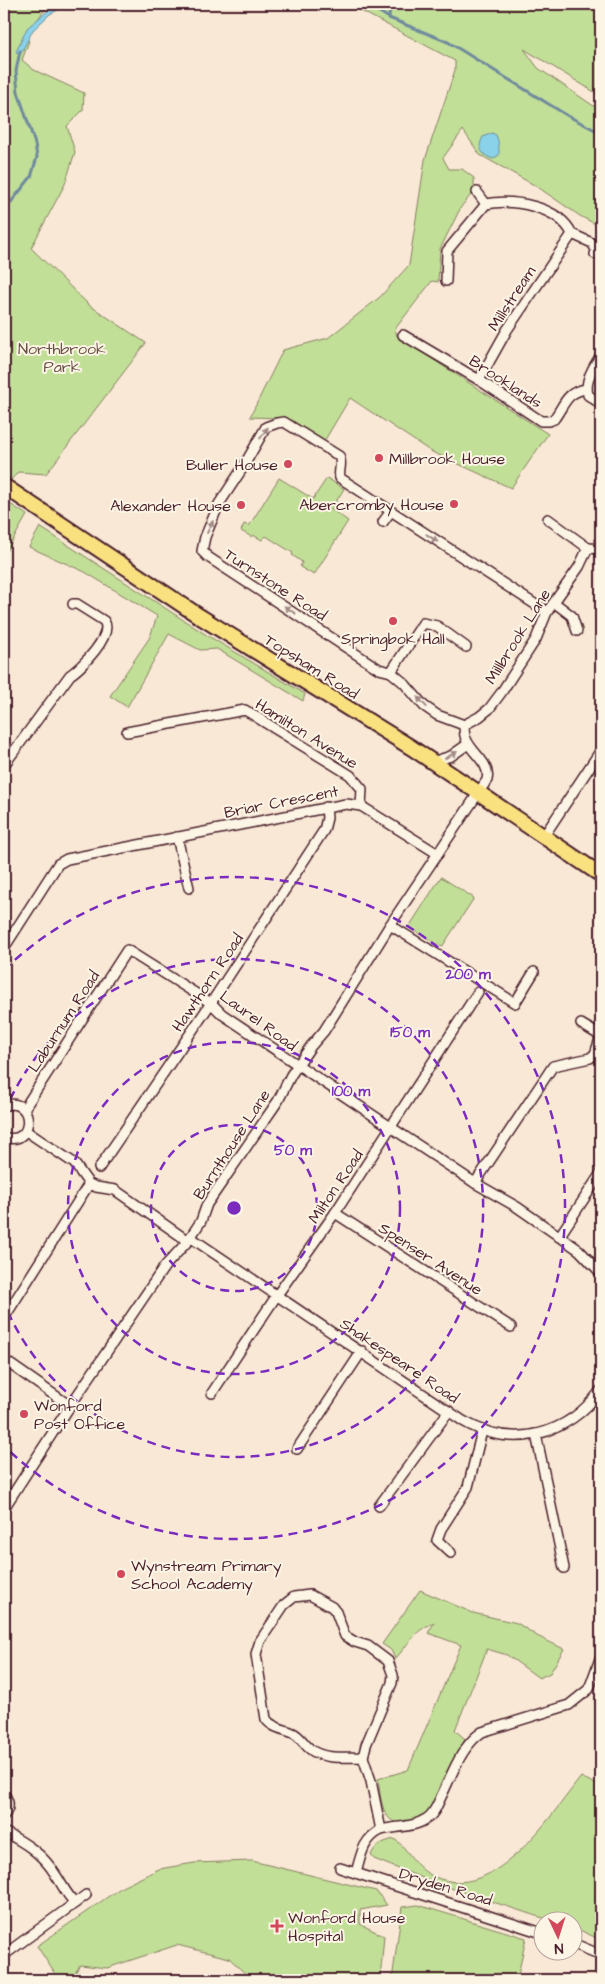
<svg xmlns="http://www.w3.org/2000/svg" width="605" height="1984" viewBox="0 0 605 1984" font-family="'Architects Daughter',sans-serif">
<rect width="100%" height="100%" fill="#f8e8d5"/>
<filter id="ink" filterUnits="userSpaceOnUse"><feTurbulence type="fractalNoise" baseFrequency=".02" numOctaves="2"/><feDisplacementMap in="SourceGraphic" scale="10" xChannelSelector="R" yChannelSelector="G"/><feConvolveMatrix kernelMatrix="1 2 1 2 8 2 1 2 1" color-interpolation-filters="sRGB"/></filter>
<g filter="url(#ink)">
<!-- green -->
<g fill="#c1df97" stroke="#867f61">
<path d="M 4,4 L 49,4 L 24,38 L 29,41 L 22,60 L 34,70 L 84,93 L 83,110 L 67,126 L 75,152 L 65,184 L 31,248 L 89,305 L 146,343 L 46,474 L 18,472 L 10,481 L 4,476 Z"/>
<path d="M 348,4 L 601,4 L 601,96 L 524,49 L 538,68 L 601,111 L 601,227 L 580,216 L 536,186 L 480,155 L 463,130 L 443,158 L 449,169 L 462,169 L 474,178 L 474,191 L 461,207 L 440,249 L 438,282 L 432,281 L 395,329 L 397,336 L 403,340 L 548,434 L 511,488 L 430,451 L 350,398 L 323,443 L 281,418 L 250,417 L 283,350 L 328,338 L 380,297 L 409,265 L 425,160 L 455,70 L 455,61 Z"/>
<path d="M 279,478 L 313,499 L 327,478 L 344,489 L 331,509 L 348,521 L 314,575 L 300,567 L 302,562 L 292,555 L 293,553 L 266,536 L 262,540 L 253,535 L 252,537 L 241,531 L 244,524 L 249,526 Z"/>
<path d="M 4,500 L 27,515 L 5,554 L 4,553 Z"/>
<path d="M 40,527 L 205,634 L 305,694 L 303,701 L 217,649 L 200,650 L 169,634 L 127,707 L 110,696 L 150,637 L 157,616 L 85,572 L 29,547 Z"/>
<path d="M 441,877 L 474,898 L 442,947 L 409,927 Z"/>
<path d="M 420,1590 L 473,1613 L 517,1623 L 537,1636 L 564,1649 L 550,1673 L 539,1678 L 507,1655 L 487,1649 L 455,1730 L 465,1739 C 454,1763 445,1791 429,1812 C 423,1819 416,1820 408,1822 C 381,1829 381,1797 378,1779 L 408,1770 L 461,1645 L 428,1633 L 434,1623 C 413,1631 410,1643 395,1659 L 391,1650 L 382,1644 Z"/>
<path d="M 581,1777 L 601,1787 L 601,1940 L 573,1927 L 572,1922 C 550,1922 530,1914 509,1907 C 463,1893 418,1877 374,1859 L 371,1855 C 376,1844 383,1842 394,1839 C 410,1849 413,1868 435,1877 C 496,1903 549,1817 581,1777 Z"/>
<path d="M 252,1861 L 376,1891 L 387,1905 L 360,1910 L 360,1924 L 384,1936 L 380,1980 L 252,1980 L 229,1958 L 177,1945 L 107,1968 L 80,1965 L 71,1980 L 59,1980 L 37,1946 L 122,1887 L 159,1869 L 194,1863 Z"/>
<path d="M 418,1905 L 526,1938 L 517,1980 L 392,1980 L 402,1907 Z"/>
</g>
<!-- water -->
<g fill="#89d2ea" stroke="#708a9e">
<path d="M 56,4 L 69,4 L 50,14 L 33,30 L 20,55 L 16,52 L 27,28 Z"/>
<path d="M 492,133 L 496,135 C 499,142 499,148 499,155 L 493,159 C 481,155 477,148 483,137 Z"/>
</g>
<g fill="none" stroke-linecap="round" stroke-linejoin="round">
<!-- stream -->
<g stroke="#708a9e" stroke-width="3">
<path d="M 367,4 L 389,18 L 448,42 L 568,116 L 601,133"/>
<path d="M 389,18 L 390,4"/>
<path d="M 4,211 L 31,177 L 37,157 L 35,144 L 18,92 L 16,71 L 20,51"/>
</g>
<defs>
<g id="street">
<path d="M 477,192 L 486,204"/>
<path d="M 572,234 L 592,243 L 597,251 L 595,254"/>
<path d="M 446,281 L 447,251 L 486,204 C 513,199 559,206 572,234 L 507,330 L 479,380"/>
<path d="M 403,335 L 479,380 L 541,421 L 549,421 L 554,419 C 565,404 566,392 586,389"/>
<path d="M 601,355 C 594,367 584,380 588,395 L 601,404"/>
<path d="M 548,519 L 588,548"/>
<path d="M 383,522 L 391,511"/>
<path d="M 588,548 L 601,549"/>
<path d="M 555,603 L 572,616 L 577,631"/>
<path d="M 391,672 L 423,623 L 437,626 L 466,647"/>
<path d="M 464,725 L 437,715 L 424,706 L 404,683 L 391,672 L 379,669 L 208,557 L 202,551 L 205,537 L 219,504 L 242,469 L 266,427 L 277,423 L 284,422 L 339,456 C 343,464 338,470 340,478 L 547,612"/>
<path d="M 127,732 L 245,710 L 350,775 L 362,789 L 361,806"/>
<path d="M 432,762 L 451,756 L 468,744"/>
<path d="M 4,765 L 70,675 C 81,668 114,635 104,621 L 77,604 L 73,604"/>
<path d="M 544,836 L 601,750"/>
<path d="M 177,837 L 189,888"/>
<path d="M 390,925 L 515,1003 L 534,972"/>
<path d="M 4,948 L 58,864 L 67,859 L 346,804 L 361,806 L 438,854"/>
<path d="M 4,1106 C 35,1094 36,1148 4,1137"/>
<path d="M 24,1109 L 127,950 L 211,1003 L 222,1014 L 392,1128 L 475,1183 L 517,1207 L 579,1250 L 601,1273"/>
<path d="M 26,1131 L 74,1163 L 89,1184 L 96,1187 L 115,1190 L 188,1241"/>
<path d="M 99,1168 L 211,1003 L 324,830 L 327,818 L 326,807"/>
<path d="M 475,1183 L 553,1066 L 590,1058 L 595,1054 L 601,1036 L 581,1024"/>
<path d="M 335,1213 L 511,1327"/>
<path d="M 190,1237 L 463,1421 C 513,1450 567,1436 601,1390"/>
<path d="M 559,1237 L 601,1173"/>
<path d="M 4,1318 L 89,1184"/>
<path d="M 4,1360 L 70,1406"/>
<path d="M 212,1393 L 277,1295 L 335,1213 L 478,992"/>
<path d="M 536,1434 L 564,1568"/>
<path d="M 297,1449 L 362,1351"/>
<path d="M 379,1506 L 449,1411"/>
<path d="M 4,1508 L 70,1406 L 165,1266 L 188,1241 L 201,1221 L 207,1204 L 278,1101 L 291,1075 L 311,1046 L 324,1031 L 390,925 L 487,780 C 491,764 473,754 467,741 C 464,736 464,730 464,725 L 479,717 L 489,709 L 501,693 L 536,639 L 547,612 L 579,567 L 588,548"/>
<path d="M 451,1553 L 437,1540 L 441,1529 L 468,1487 L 482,1431"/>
<path d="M 4,1794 C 9,1801 10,1808 4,1815"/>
<path d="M 381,1830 C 395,1826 413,1828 426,1819 C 434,1815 437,1805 441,1797 C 452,1775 461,1746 482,1732 L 569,1705 L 589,1689 L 601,1656"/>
<path d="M 4,1832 C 24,1842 43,1854 55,1874 C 62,1884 66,1894 75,1903"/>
<path d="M 340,1868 L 542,1933"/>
<path d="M 356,1873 C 361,1855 363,1839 381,1830 L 371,1781 L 363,1757 L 366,1745 L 392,1683 L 393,1675 L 388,1661 L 368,1646 L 355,1642 L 345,1636 L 336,1612 L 332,1607 L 310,1595 L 294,1597 L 284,1605 L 260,1641 L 256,1654 L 266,1719 C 272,1728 284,1729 293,1733 C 300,1736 304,1744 310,1749 C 323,1760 347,1757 363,1757"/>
<path d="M 572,1943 L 601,1955"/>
<path d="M 4,1955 L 86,1895"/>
</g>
<path id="primary" d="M 4,486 L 199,616 L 412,748 L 601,875"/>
</defs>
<!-- street casing -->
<use href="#street" stroke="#4a1f2b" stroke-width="12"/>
<!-- primary casing -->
<use href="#primary" stroke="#4a1f2b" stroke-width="18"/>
<!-- street -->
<use href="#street" stroke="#fcf5e5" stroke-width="9"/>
<!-- primary -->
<use href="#primary" stroke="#fae180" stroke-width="14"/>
</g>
<!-- one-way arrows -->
<defs><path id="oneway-solid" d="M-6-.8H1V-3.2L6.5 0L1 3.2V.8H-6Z" transform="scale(1.25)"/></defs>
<g fill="#a38a88">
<use href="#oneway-solid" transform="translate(264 433) rotate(-55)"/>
<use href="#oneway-solid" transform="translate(210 527) rotate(-64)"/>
<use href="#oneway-solid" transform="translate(432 538) rotate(34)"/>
<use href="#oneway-solid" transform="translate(290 610) rotate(-147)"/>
<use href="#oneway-solid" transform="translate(422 702) rotate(-133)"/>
<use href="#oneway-solid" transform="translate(451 755) rotate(-29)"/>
</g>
</g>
<!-- distance rings -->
<g fill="none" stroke="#7b2cbf" stroke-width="2.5" stroke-dasharray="9 6">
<circle cx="234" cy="1208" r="83"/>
<circle cx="234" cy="1208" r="166"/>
<path d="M4 1113A249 249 0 1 1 4 1303"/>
<path d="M4 970A331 331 0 1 1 4 1446"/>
</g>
<!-- markers -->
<g fill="#d1495b" stroke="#fcf5e5" stroke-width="2">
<circle cx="379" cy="458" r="5"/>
<circle cx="288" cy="464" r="5"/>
<circle cx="454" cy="504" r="5"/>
<circle cx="241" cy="505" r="5"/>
<circle cx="393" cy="621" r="5"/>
<circle cx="24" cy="1414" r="5"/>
<circle cx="121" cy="1574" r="5"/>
<path d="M274.5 1918.5h5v5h5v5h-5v5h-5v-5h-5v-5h5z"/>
</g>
<g text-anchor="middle" stroke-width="4" stroke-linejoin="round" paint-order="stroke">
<!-- street labels -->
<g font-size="16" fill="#4a1f2b" stroke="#fcf5e5">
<text transform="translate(511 298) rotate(-57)" y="6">Millstream</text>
<text transform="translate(506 381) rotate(33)" y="6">Brooklands</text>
<text transform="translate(276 584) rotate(33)" y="6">Turnstone Road</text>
<text transform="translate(517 636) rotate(-58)" y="6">Millbrook Lane</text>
<text transform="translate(312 666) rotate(32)" y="6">Topsham Road</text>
<text transform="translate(307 733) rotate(32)" y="6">Hamilton Avenue</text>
<text transform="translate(281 801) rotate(-11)" y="6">Briar Crescent</text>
<text transform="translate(207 982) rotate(-56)" y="6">Hawthorn Road</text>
<text transform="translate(259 1020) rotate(36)" y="6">Laurel Road</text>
<text transform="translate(63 1021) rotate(-57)" y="6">Laburnum Road</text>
<text transform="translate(231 1144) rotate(-57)" y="6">Burnthouse Lane</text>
<text transform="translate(335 1186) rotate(-56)" y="6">Milton Road</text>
<text transform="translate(431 1258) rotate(33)" y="6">Spenser Avenue</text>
<text transform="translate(400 1360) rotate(34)" y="6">Shakespeare Road</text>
<text transform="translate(446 1886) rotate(17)" y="6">Dryden Road</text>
</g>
<!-- park labels -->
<g font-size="16" fill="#684f46" stroke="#fcf5e5">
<text x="62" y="354">Northbrook<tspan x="62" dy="18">Park</tspan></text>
</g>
<!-- poi labels -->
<g font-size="16" fill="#4a1f2b" stroke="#fcf5e5" text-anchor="start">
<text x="389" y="464">Millbrook House</text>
<text x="278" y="470" text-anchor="end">Buller House</text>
<text x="444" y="510" text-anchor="end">Abercromby House</text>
<text x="231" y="511" text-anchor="end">Alexander House</text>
<text x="393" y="644" text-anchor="middle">Springbok Hall</text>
<text x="34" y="1411">Wonford<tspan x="34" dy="18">Post Office</tspan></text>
<text x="131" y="1571">Wynstream Primary<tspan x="131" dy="18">School Academy</tspan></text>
<text x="288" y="1923">Wonford House<tspan x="288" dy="18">Hospital</tspan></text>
</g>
</g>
<circle cx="234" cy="1208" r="8" fill="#7b2cbf" stroke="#fcf5e5" stroke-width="2.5"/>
<g font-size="15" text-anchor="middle" font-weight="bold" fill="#7b2cbf" stroke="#fcf5e5" stroke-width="4" stroke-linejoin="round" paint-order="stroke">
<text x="468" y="979">200 m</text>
<text x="410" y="1037">150 m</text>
<text x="351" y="1096">100 m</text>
<text x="293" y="1155">50 m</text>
</g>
<!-- margin -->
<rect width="605" height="1984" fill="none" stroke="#fcf5e5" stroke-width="20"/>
<rect x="10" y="10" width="585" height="1964" fill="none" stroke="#4a1f2b" stroke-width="2" filter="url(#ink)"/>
<!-- north arrow -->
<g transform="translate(558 1936) rotate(176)"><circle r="24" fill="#fcf5e5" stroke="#b59f9b"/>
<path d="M0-4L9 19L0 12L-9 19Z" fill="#d1495b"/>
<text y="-8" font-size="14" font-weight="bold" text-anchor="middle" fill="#4a1f2b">N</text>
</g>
</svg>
